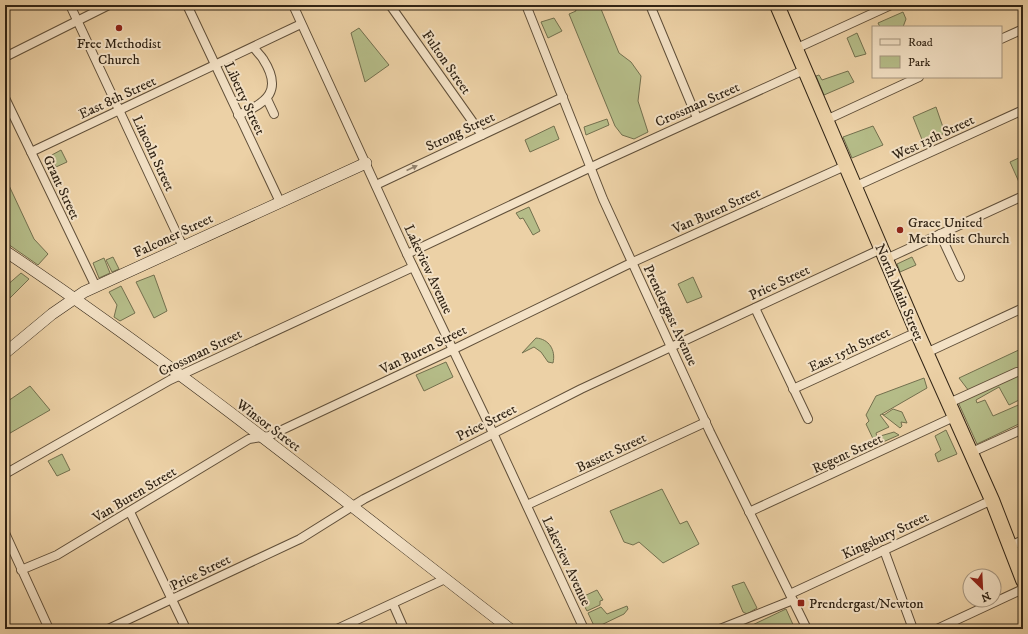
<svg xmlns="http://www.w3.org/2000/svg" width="1028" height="634" viewBox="0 0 1028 634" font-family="'IM FELL DW Pica',serif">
<rect width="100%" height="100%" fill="#ecd1a6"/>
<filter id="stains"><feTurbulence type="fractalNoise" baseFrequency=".005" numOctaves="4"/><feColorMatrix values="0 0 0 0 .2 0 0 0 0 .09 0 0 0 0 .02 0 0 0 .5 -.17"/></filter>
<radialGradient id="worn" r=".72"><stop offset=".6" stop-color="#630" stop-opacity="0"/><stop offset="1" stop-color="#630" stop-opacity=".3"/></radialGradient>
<!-- green -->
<g fill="#b5bc88" stroke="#73704e">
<path d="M 574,5 L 610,5 L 601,9 L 619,53 L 631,62 L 641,76 L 638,101 L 648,132 L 634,139 L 622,135 L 615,126 L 569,14 L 576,11 Z"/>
<path d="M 903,12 L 906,19 L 903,27 L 880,27 L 878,23 Z"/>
<path d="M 554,18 L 562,31 L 548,38 L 541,22 Z"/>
<path d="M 359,28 L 389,65 L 365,82 L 351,33 Z"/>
<path d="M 857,33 L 866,54 L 855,57 L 847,38 Z"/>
<path d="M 848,71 L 854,82 L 824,95 L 816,76 L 819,75 L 822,80 Z"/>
<path d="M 936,107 L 945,133 L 923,142 L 913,117 Z"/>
<path d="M 607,119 L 609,125 L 586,135 L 584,127 Z"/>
<path d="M 554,126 L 559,139 L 530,152 L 525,140 Z"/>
<path d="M 873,126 L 883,145 L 852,158 L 843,137 Z"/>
<path d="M 61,150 L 67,162 L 56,167 L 50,156 Z"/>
<path d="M 1023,156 L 1023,191 L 1010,162 Z"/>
<path d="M 5,177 L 34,239 L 48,254 L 38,265 L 5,242 Z"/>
<path d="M 529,207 L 540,231 L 533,235 L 523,218 L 520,219 L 516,213 Z"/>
<path d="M 113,257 L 119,269 L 112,272 L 106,260 Z"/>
<path d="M 912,257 L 916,265 L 900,272 L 897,264 Z"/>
<path d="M 104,258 L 110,273 L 99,278 L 93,263 Z"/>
<path d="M 21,273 L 29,279 L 5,303 L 5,287 Z"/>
<path d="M 154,275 L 167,311 L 154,318 L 136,282 Z"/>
<path d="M 693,277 L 702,297 L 687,303 L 678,284 Z"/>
<path d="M 121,286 L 135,313 L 120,321 L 114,317 L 117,305 L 109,292 Z"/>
<path d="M 536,338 C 549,339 556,350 553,363 L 548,362 L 541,352 L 534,347 L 522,353 Z"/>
<path d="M 1023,348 L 1023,398 L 1009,405 L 999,387 L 976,400 L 977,403 L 985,400 L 993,416 L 1023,403 L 1023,422 L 977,444 L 958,402 L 972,395 L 959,378 Z"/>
<path d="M 446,362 L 453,377 L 424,391 L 416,375 Z"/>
<path d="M 924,378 L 927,388 L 882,414 L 884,415 L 893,409 L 902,412 L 907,423 L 901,422 L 902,426 L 900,428 L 882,414 L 880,415 L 889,427 L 876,433 L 877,437 L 894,432 L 899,435 L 876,445 L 866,424 L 869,421 L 866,415 L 876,396 Z"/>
<path d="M 30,386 L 50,410 L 5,436 L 5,403 Z"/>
<path d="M 946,430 L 957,454 L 938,462 L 935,454 L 941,450 L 935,436 Z"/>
<path d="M 62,454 L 70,470 L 57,476 L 48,461 Z"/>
<path d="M 662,489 L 680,524 L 687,521 L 699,544 L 663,563 L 639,542 L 633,545 L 624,542 L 610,511 Z"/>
<path d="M 744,582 L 757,608 L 747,614 L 743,612 L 732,586 Z"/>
<path d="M 597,590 L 603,600 L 600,601 L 600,605 L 587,611 L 580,598 Z"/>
<path d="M 627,606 L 628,609 L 624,614 L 595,628 L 588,613 L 601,607 L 607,614 Z"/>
<path d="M 786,609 L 795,629 L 744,629 Z"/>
</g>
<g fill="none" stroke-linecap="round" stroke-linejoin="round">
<defs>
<g id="street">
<path d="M 70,5 L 183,247"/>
<path d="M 187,5 L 280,202"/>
<path d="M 293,5 L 407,254 L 493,433 L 584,629"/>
<path d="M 390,5 L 482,135"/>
<path d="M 526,5 L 603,199 L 710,432 L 807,629"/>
<path d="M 650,5 L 697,118"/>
<path d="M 1001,39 L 1023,29"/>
<path d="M 795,49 L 891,5"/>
<path d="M 5,57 L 109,5"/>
<path d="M 5,98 L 96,287"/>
<path d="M 267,99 L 274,114"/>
<path d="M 238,115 C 268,103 283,90 263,59 C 260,54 256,52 254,47"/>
<path d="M 826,120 L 919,77"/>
<path d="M 31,152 L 301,24"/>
<path d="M 376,185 L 563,97"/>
<path d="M 854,187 L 1023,110"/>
<path d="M 940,234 L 960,277"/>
<path d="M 407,254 L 602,162 L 804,70"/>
<path d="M 886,259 L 1023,196"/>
<path d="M 755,308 L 808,419"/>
<path d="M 926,353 L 1023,308"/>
<path d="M 793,389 L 917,332"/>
<path d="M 949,403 L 1017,372"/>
<path d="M 972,452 L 1023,429"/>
<path d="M 5,474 L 170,380 L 413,267"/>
<path d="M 527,505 L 706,422"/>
<path d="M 130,512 L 186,629"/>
<path d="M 749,512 L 956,416"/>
<path d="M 5,533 L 49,629"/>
<path d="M 1010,546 L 1023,540"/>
<path d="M 884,550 L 913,629"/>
<path d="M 21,570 L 57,555 L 249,439 L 269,436 L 452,350 L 633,262 L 845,166"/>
<path d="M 790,594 L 992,500"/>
<path d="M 393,604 L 404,629"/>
<path d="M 108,629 L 300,539 L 364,499 L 581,389 L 881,249"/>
<path d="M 337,629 L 445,579"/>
<path d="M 720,629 L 793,600"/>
<path d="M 937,629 L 1023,589"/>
</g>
<g id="secondary">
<path d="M 5,251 C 180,368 344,501 510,629"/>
<path d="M 5,353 L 52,314 L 84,292 L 366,163"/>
</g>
<path id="highway" d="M 777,5 L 917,332 L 992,500 L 1023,580"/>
</defs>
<!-- street casing -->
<use href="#street" stroke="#604f39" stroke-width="10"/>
<!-- secondary casing -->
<use href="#secondary" stroke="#312415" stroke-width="12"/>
<!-- highway casing -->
<use href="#highway" stroke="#312415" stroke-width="16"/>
<!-- street -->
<use href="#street" stroke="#f3e1c5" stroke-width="8"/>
<!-- secondary -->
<use href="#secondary" stroke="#f3e1c5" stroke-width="11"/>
<!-- highway -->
<use href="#highway" stroke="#ecd1a6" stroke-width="14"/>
</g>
<!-- one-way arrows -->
<defs><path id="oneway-solid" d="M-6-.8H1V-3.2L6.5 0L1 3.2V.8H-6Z"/></defs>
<use fill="#92826d" href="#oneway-solid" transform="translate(412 168) rotate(-25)"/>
<!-- markers -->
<g fill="#8f2418" stroke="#f3e1c5" stroke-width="1.5">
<circle cx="119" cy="28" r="4"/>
<circle cx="900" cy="230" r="4"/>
<rect x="797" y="599" width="8" height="8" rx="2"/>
</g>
<g text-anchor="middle" stroke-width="4" stroke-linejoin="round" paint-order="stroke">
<!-- poi labels -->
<g font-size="14" fill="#312415" stroke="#f3e1c5" text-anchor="start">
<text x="119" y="48" text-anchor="middle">Free Methodist<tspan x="119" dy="16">Church</tspan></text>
<text x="908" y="227">Grace United<tspan x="908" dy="16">Methodist Church</tspan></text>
<text x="809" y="608">Prendergast/Newton</text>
</g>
<!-- street labels -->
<g font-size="14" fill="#312415" stroke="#f3e1c5">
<text transform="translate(447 62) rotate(55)" y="5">Fulton Street</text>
<text transform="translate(117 97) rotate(-25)" y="5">East 8th Street</text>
<text transform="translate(245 98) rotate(65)" y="5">Liberty Street</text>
<text transform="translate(697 104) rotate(-24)" y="5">Crossman Street</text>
<text transform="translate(460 131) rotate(-25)" y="5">Strong Street</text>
<text transform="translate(933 137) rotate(-25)" y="5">West 13th Street</text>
<text transform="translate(154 153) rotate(65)" y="5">Lincoln Street</text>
<text transform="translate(62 187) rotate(65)" y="5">Grant Street</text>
<text transform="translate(716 210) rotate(-24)" y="5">Van Buren Street</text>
<text transform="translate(173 235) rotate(-25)" y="5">Falconer Street</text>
<text transform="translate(429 269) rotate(65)" y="5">Lakeview Avenue</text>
<text transform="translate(779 282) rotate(-25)" y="5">Price Street</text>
<text transform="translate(900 292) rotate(67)" y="5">North Main Street</text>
<text transform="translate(671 315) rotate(65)" y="5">Prendergast Avenue</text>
<text transform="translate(423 349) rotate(-26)" y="5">Van Buren Street</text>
<text transform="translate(849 349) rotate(-25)" y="5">East 15th Street</text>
<text transform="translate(200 352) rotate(-26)" y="5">Crossman Street</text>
<text transform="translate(486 422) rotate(-27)" y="5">Price Street</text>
<text transform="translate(269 425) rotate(37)" y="5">Winsor Street</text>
<text transform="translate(611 452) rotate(-25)" y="5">Bassett Street</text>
<text transform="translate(847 453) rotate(-25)" y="5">Regent Street</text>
<text transform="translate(134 494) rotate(-31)" y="5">Van Buren Street</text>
<text transform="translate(885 535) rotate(-25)" y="5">Kingsbury Street</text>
<text transform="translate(567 561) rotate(65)" y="5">Lakeview Avenue</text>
<text transform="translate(200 572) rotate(-26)" y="5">Price Street</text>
</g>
</g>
<!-- margin -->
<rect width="1028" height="634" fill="none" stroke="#ecd1a6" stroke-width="20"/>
<rect x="6" y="6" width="1016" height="622" fill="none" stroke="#312415" stroke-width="2"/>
<rect x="10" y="10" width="1008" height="614" fill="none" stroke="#312415"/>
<!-- legend -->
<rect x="872" y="26" width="130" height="52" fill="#f3e1c5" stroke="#a5957f"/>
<rect x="880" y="39" width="20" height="6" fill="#f3e1c5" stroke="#a5957f"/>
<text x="908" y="46" font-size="12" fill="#312415">Road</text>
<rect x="880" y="56" width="20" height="12" fill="#b5bc88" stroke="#a5957f"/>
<text x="908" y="66" font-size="12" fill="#312415">Park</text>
<!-- north arrow -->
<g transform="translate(982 588) rotate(156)"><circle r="19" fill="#f3e1c5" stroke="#a5957f"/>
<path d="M0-3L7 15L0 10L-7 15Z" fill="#8f2418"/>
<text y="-6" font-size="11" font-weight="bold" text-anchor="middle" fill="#312415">N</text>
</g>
<rect width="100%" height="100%" filter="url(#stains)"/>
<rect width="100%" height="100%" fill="url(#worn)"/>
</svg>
